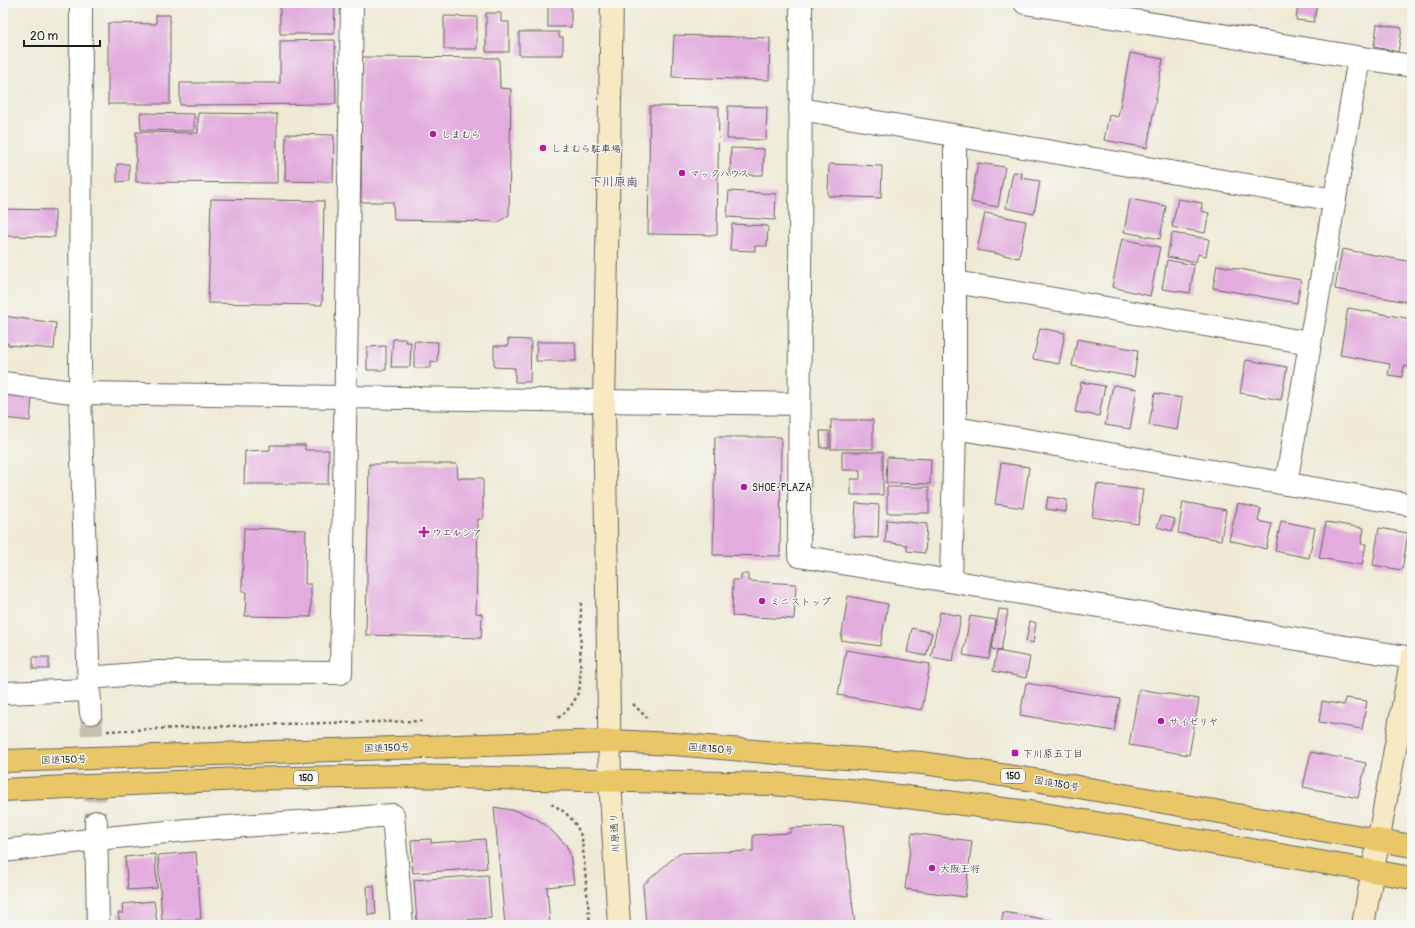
<svg xmlns="http://www.w3.org/2000/svg" width="1415" height="928" viewBox="0 0 1415 928" font-family="Pangolin,'Klee One',sans-serif">
<rect width="100%" height="100%" fill="#f6f6f2"/>
<filter id="ink" filterUnits="userSpaceOnUse"><feTurbulence type="fractalNoise" baseFrequency=".025" numOctaves="2"/><feDisplacementMap in="SourceGraphic" scale="8" xChannelSelector="R" yChannelSelector="G"/><feConvolveMatrix kernelMatrix="1 2 1 2 8 2 1 2 1" color-interpolation-filters="sRGB"/></filter>
<filter id="wash" filterUnits="userSpaceOnUse"><feTurbulence type="fractalNoise" baseFrequency=".012" numOctaves="4" result="noise"/><feDisplacementMap in="SourceGraphic" scale="16" xChannelSelector="R" yChannelSelector="G"/><feGaussianBlur stdDeviation="0.9" result="paint"/><feColorMatrix in="noise" values="0 0 0 0 0 0 0 0 0 0 0 0 0 0 0 0 0 1.4 0 .05"/><feComposite in="paint" operator="in"/></filter>
<g filter="url(#wash)">
<rect width="100%" height="100%" fill="#eeead5"/>
<g id="blocks">
<!-- building -->
<g fill="#e2acde">
<path d="M 280,3 L 335,3 L 334,34 L 280,34 Z"/>
<rect x="548" y="3" width="23" height="24"/>
<path d="M 1224,3 L 1252,3 L 1251,8 Z"/>
<path d="M 1298,3 L 1317,3 L 1314,22 L 1296,20 Z"/>
<path d="M 486,13 L 501,13 L 501,22 L 509,22 L 509,52 L 486,52 Z"/>
<path d="M 156,15 L 170,15 L 170,104 L 108,104 L 108,23 L 156,24 Z"/>
<path d="M 444,16 L 477,17 L 477,49 L 444,49 Z"/>
<path d="M 1377,24 L 1402,28 L 1398,52 L 1374,47 Z"/>
<path d="M 519,32 L 559,32 L 559,37 L 563,37 L 563,55 L 519,55 Z"/>
<path d="M 674,35 L 770,38 L 769,80 L 672,77 Z"/>
<path d="M 335,40 L 336,104 L 180,105 L 180,83 L 280,83 L 280,41 Z"/>
<path d="M 1130,53 L 1163,59 L 1147,148 L 1104,140 L 1109,115 L 1118,117 Z"/>
<path d="M 362,57 L 499,58 L 500,88 L 511,89 L 509,215 L 499,222 L 394,220 L 393,202 L 361,202 Z"/>
<path d="M 650,106 L 719,107 L 717,235 L 648,234 Z"/>
<path d="M 728,106 L 767,107 L 766,140 L 727,139 Z"/>
<path d="M 140,113 L 194,114 L 194,131 L 141,130 Z"/>
<path d="M 198,113 L 277,114 L 277,183 L 136,182 L 136,132 L 198,133 Z"/>
<path d="M 286,134 L 334,135 L 333,182 L 285,181 Z"/>
<path d="M 731,148 L 764,149 L 763,175 L 730,175 Z"/>
<path d="M 978,163 L 1005,167 L 998,207 L 971,202 Z"/>
<path d="M 117,164 L 129,164 L 129,181 L 117,182 Z"/>
<path d="M 829,164 L 882,166 L 881,198 L 828,196 Z"/>
<path d="M 1013,172 L 1022,173 L 1021,178 L 1040,181 L 1034,214 L 1006,208 Z"/>
<path d="M 729,191 L 776,194 L 775,220 L 727,217 Z"/>
<path d="M 211,199 L 324,201 L 322,305 L 208,303 Z"/>
<path d="M 1130,199 L 1166,206 L 1160,239 L 1124,232 Z"/>
<path d="M 1178,199 L 1202,203 L 1201,211 L 1209,213 L 1205,233 L 1172,227 Z"/>
<path d="M 3,209 L 55,210 L 55,237 L 3,236 Z"/>
<path d="M 985,213 L 1026,221 L 1019,258 L 977,250 Z"/>
<path d="M 732,224 L 768,226 L 767,246 L 755,246 L 755,251 L 730,250 Z"/>
<path d="M 1172,233 L 1209,239 L 1206,256 L 1198,254 L 1196,262 L 1167,257 Z"/>
<path d="M 1122,239 L 1160,247 L 1150,296 L 1112,287 Z"/>
<path d="M 1342,249 L 1412,262 L 1412,303 L 1335,289 Z"/>
<path d="M 1167,260 L 1194,265 L 1190,293 L 1162,289 Z"/>
<path d="M 1217,265 L 1301,280 L 1297,303 L 1213,288 Z"/>
<path d="M 1348,308 L 1412,319 L 1412,368 L 1404,366 L 1402,377 L 1388,375 L 1390,364 L 1340,355 Z"/>
<path d="M 3,316 L 56,323 L 54,349 L 8,345 L 8,343 L 3,343 Z"/>
<path d="M 1040,328 L 1065,333 L 1059,364 L 1033,359 Z"/>
<path d="M 393,339 L 406,339 L 405,342 L 411,342 L 410,367 L 391,367 Z"/>
<path d="M 508,339 L 531,340 L 530,382 L 515,382 L 515,368 L 494,367 L 494,346 L 508,346 Z"/>
<path d="M 1077,339 L 1138,350 L 1134,377 L 1072,366 Z"/>
<path d="M 414,341 L 438,342 L 437,362 L 431,361 L 431,368 L 414,368 Z"/>
<path d="M 537,342 L 575,342 L 576,361 L 536,361 Z"/>
<path d="M 386,346 L 386,370 L 367,370 L 367,347 Z"/>
<path d="M 1246,360 L 1287,367 L 1281,400 L 1240,393 Z"/>
<path d="M 1081,382 L 1105,386 L 1099,416 L 1075,412 Z"/>
<path d="M 1113,385 L 1137,389 L 1130,429 L 1105,425 Z"/>
<path d="M 1155,393 L 1182,398 L 1177,430 L 1149,425 Z"/>
<path d="M 3,394 L 32,397 L 30,421 L 3,418 Z"/>
<rect x="831" y="420" width="42" height="29"/>
<path d="M 820,431 L 829,431 L 829,448 L 821,448 Z"/>
<path d="M 715,437 L 781,437 L 780,556 L 713,555 Z"/>
<path d="M 270,445 L 305,445 L 305,450 L 329,450 L 328,484 L 244,484 L 245,451 L 270,450 Z"/>
<path d="M 842,452 L 883,452 L 883,495 L 851,495 L 851,479 L 860,479 L 860,470 L 842,470 Z"/>
<path d="M 887,457 L 931,459 L 930,484 L 886,483 Z"/>
<path d="M 1001,463 L 1029,467 L 1023,508 L 995,504 Z"/>
<path d="M 369,464 L 457,464 L 458,478 L 483,478 L 483,519 L 478,519 L 476,613 L 482,614 L 481,638 L 366,635 Z"/>
<path d="M 1097,484 L 1143,490 L 1138,524 L 1092,517 Z"/>
<rect x="887" y="487" width="42" height="26"/>
<path d="M 1048,497 L 1067,500 L 1066,512 L 1046,509 Z"/>
<path d="M 1183,502 L 1226,510 L 1221,540 L 1178,533 Z"/>
<path d="M 856,503 L 879,505 L 878,538 L 854,537 Z"/>
<path d="M 1238,503 L 1261,509 L 1258,521 L 1272,524 L 1266,549 L 1229,540 Z"/>
<path d="M 1161,516 L 1175,519 L 1172,531 L 1157,527 Z"/>
<path d="M 887,520 L 927,524 L 925,553 L 907,551 L 907,545 L 885,542 Z"/>
<path d="M 1281,521 L 1315,528 L 1309,558 L 1275,551 Z"/>
<path d="M 1326,522 L 1364,528 L 1361,544 L 1366,544 L 1362,565 L 1319,558 Z"/>
<path d="M 244,528 L 306,530 L 305,584 L 311,584 L 311,617 L 245,616 L 246,592 L 242,592 Z"/>
<path d="M 1379,528 L 1408,533 L 1402,570 L 1373,565 Z"/>
<path d="M 741,574 L 748,574 L 748,581 L 796,584 L 794,619 L 732,616 L 733,580 L 741,580 Z"/>
<path d="M 848,596 L 888,604 L 880,646 L 841,640 Z"/>
<path d="M 999,609 L 1008,610 L 1001,651 L 992,649 Z"/>
<path d="M 940,612 L 961,616 L 953,661 L 931,657 Z"/>
<path d="M 970,616 L 996,620 L 989,659 L 963,655 Z"/>
<path d="M 1030,621 L 1036,623 L 1033,643 L 1026,641 Z"/>
<path d="M 912,628 L 932,633 L 926,656 L 907,652 Z"/>
<path d="M 846,650 L 930,664 L 922,710 L 838,695 Z"/>
<path d="M 997,651 L 1030,657 L 1026,678 L 993,671 Z"/>
<rect x="33" y="657" width="16" height="12"/>
<path d="M 1026,683 L 1120,699 L 1114,731 L 1020,715 Z"/>
<path d="M 1139,689 L 1199,699 L 1189,755 L 1129,745 Z"/>
<path d="M 1345,698 L 1367,701 L 1362,729 L 1319,722 L 1322,701 L 1344,705 Z"/>
<path d="M 1311,752 L 1366,763 L 1358,798 L 1303,787 Z"/>
<path d="M 494,807 L 517,811 L 535,818 L 547,826 L 566,845 L 570,854 L 574,884 L 547,887 L 550,925 L 505,925 Z"/>
<path d="M 843,826 L 855,925 L 646,925 L 643,885 L 679,853 L 753,851 L 753,835 L 790,833 L 791,828 Z"/>
<path d="M 912,833 L 972,841 L 965,897 L 905,889 Z"/>
<path d="M 431,839 L 431,843 L 485,839 L 487,868 L 413,873 L 411,840 Z"/>
<path d="M 196,852 L 201,919 L 162,921 L 158,855 Z"/>
<path d="M 155,854 L 157,888 L 128,890 L 125,857 Z"/>
<path d="M 488,875 L 491,918 L 417,923 L 414,880 Z"/>
<path d="M 367,886 L 374,886 L 376,914 L 368,915 Z"/>
<path d="M 154,901 L 157,922 L 120,925 L 118,913 L 123,913 L 122,904 Z"/>
<path d="M 1003,912 L 1071,924 L 1071,925 L 1001,925 Z"/>
</g>
</g>
</g>
<g filter="url(#ink)">
<use href="#blocks" fill-opacity="0" stroke="#66645d" stroke-width="1"/>
<g fill="none" stroke-linecap="round" stroke-linejoin="round">
<!-- street-tunnel -->
<path stroke="#c4c1b0" stroke-width="22" stroke-dasharray="22 11" stroke-linecap="butt" d="M 91,713 L 96,822"/>
<defs>
<g id="street">
<path d="M 801,3 L 799,556 L 1412,658"/>
<path d="M 1025,3 L 1412,66"/>
<path d="M 800,109 L 1335,200"/>
<path d="M 955,282 L 1310,343"/>
<path d="M 3,383 L 80,393 L 799,404"/>
<path d="M 955,428 L 1412,505"/>
<path d="M 1286,484 L 1359,58"/>
<path d="M 951,581 L 955,428 L 955,136"/>
<path d="M 89,678 L 159,672 L 341,673 L 352,3"/>
<path d="M 89,690 L 91,713"/>
<path d="M 3,693 L 89,690 L 80,393 L 81,3"/>
<path d="M 96,822 L 98,925"/>
<path d="M 3,851 L 97,839 L 187,830 L 393,815 L 402,925"/>
</g>
<g id="secondary">
<path d="M 612,3 L 604,402 L 610,780 L 619,925"/>
<path d="M 1363,925 L 1412,656"/>
</g>
<g id="highway">
<path d="M 3,761 L 577,742 L 610,741 L 674,744 L 800,755 L 923,763 L 1073,786 L 1412,846"/>
<path d="M 3,790 L 242,779 L 406,776 L 771,784 L 849,790 L 1044,814 L 1412,878"/>
</g>
</defs>
<!-- street casing -->
<use href="#street" stroke="#66645d" stroke-width="24"/>
<!-- secondary casing -->
<use href="#secondary" stroke="#66645d" stroke-width="24"/>
<!-- highway casing -->
<use href="#highway" stroke="#66645d" stroke-width="24"/>
<!-- path -->
<g stroke="#66645d" stroke-width="2.5" stroke-dasharray="3 3" stroke-linecap="butt">
<path d="M 633,704 L 647,718"/>
<path d="M 558,718 C 570,709 576,701 580,686 L 581,602"/>
<path d="M 107,731 L 280,724 L 424,721"/>
<path d="M 551,804 C 567,812 576,821 582,839 L 590,925"/>
</g>
<!-- street -->
<use href="#street" stroke="#fff" stroke-width="22"/>
<!-- secondary -->
<use href="#secondary" stroke="#f6e9c3" stroke-width="22"/>
<!-- highway -->
<use href="#highway" stroke="#e9c769" stroke-width="22"/>
</g>
</g>
<!-- markers -->
<g fill="#b5179e" stroke="#f6f6f2" stroke-width="1.5">
<circle cx="433" cy="134" r="4"/>
<circle cx="543" cy="148" r="4"/>
<circle cx="682" cy="173" r="4"/>
<circle cx="744" cy="487" r="4"/>
<path d="M422 526h4v4h4v4h-4v4h-4v-4h-4v-4h4z"/>
<circle cx="762" cy="601" r="4"/>
<circle cx="1161" cy="721" r="4"/>
<rect x="1011" y="749" width="8" height="8" rx="2"/>
<circle cx="932" cy="868" r="4"/>
</g>
<g text-anchor="middle" stroke-width="3" stroke-linejoin="round" paint-order="stroke">
<!-- shield labels -->
<g fill="#f6f6f2" stroke="#5d5d5c" stroke-width="1">
<rect x="1001" y="769" width="24" height="14" rx="3"/>
<rect x="294" y="771" width="24" height="14" rx="3"/>
</g>
<g font-size="9" font-weight="bold" fill="#1c1c1c">
<text x="1013" y="779">150</text>
<text x="306" y="781">150</text>
</g>
<!-- poi labels -->
<g font-size="10" fill="#1c1c1c" stroke="#f6f6f2" text-anchor="start">
<text x="441" y="138">しまむら</text>
<text x="551" y="152">しまむら駐車場</text>
<text x="690" y="177">マックハウス</text>
<text x="752" y="491">SHOE･PLAZA</text>
<text x="432" y="536">ウエルシア</text>
<text x="770" y="605">ミニストップ</text>
<text x="1169" y="725">サイゼリヤ</text>
<text x="1023" y="757">下川原五丁目</text>
<text x="940" y="872">大阪王将</text>
</g>
<!-- street labels -->
<g font-size="10" fill="#1c1c1c" stroke="#f6f6f2">
<text transform="translate(387 747) rotate(-2)" y="4">国道150号</text>
<text transform="translate(711 748) rotate(5)" y="4">国道150号</text>
<text transform="translate(64 759) rotate(-2)" y="4">国道150号</text>
<text transform="translate(1057 783) rotate(10)" y="4">国道150号</text>
<text transform="translate(614 833) rotate(-94)" y="4">川原通り</text>
</g>
<!-- quarter labels -->
<g font-size="12" font-weight="bold" fill="#614e60" stroke="#f6f6f2">
<text x="614" y="186">下川原南</text>
</g>
</g>
<!-- margin -->
<rect width="1415" height="928" fill="none" stroke="#f6f6f2" stroke-width="16"/>
<!-- scale -->
<path d="M24 40v6h76v-6" fill="none" stroke="#1c1c1c" stroke-width="2"/>
<text x="30" y="40" font-size="12" fill="#1c1c1c" stroke="#f6f6f2" stroke-width="3" paint-order="stroke">20 m</text>
</svg>
